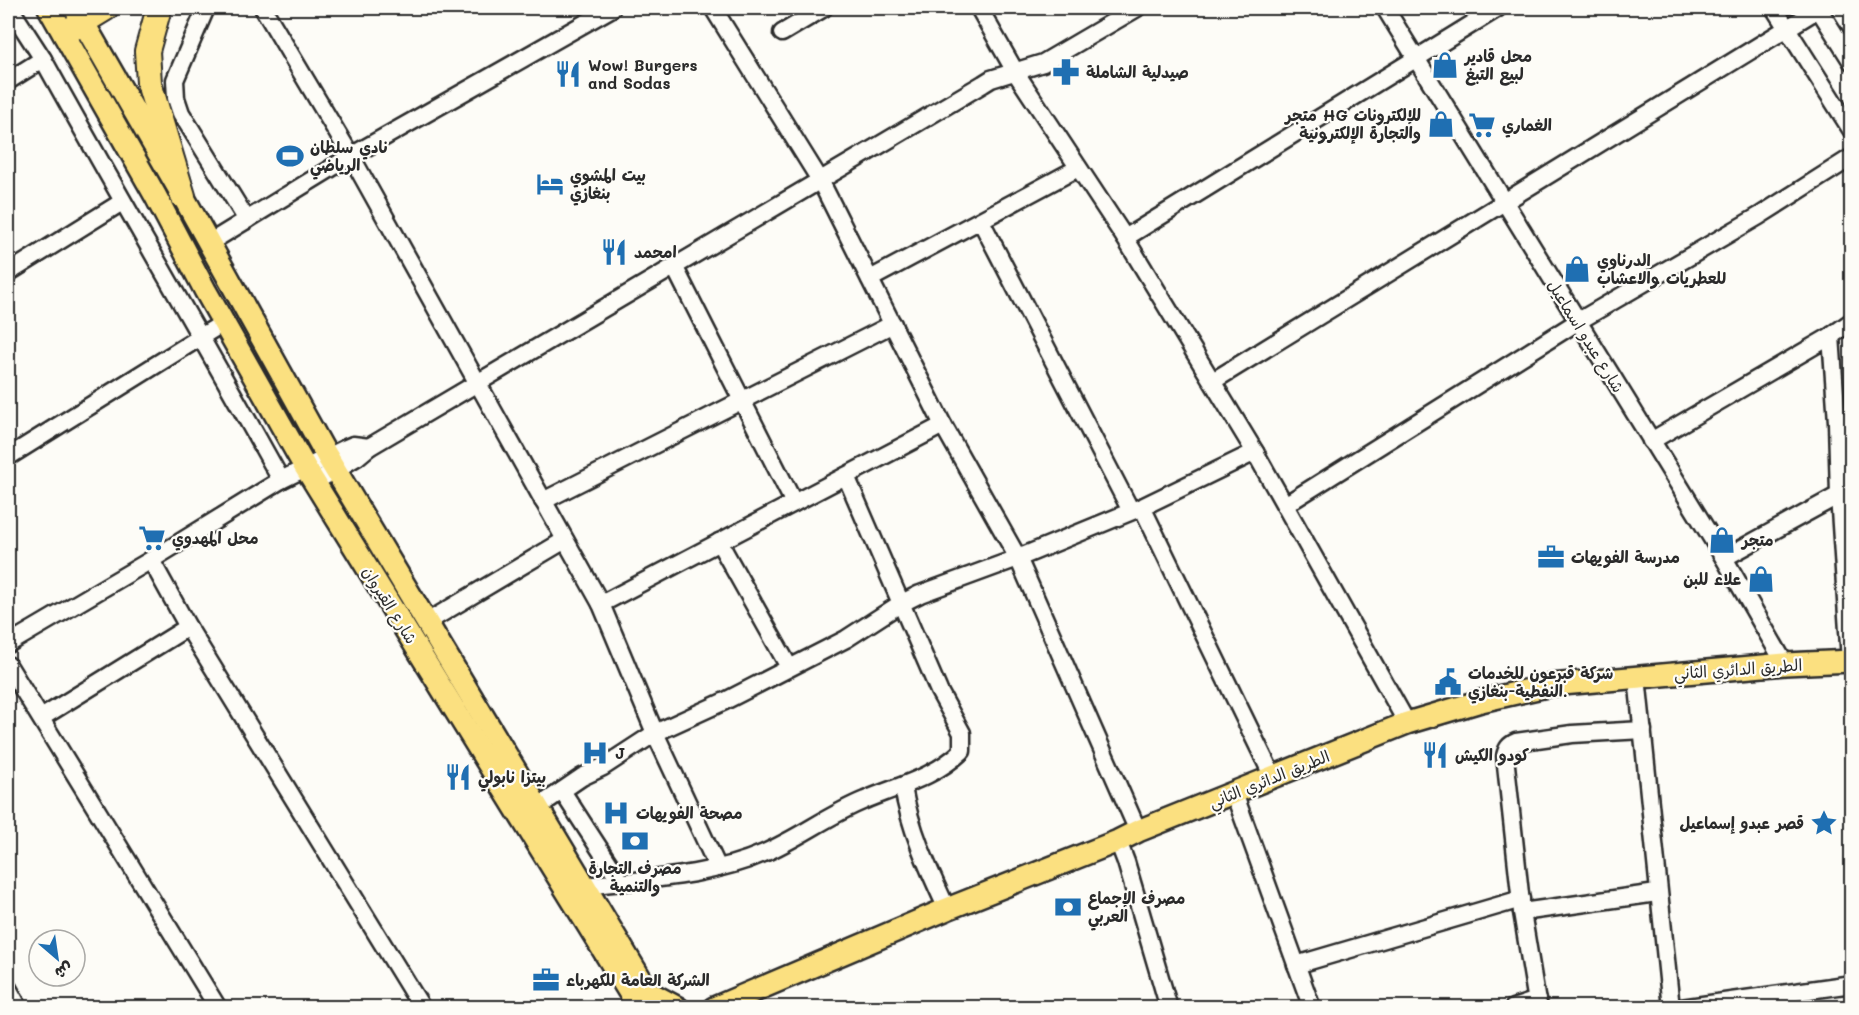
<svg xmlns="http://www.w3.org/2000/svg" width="1859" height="1015" viewBox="0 0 1859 1015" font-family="Mali,'Playpen Sans Arabic',sans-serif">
<rect width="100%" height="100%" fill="#fdfcf7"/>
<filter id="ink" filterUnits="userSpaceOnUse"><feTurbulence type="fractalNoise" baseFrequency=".0167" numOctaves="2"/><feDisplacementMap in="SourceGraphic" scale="12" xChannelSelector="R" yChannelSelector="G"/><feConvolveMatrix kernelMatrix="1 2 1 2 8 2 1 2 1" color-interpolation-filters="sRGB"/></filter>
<g filter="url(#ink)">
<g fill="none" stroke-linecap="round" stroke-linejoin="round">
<defs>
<g id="minor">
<path d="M 10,8 L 43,59"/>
<path d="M 206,8 L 175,80 L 176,98 L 181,113 L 247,220"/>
<path d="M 263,8 L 351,156 L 601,604 L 655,733 L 718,868"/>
<path d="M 713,8 L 820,180 L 943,425 L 1018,558 L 1138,831"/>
<path d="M 979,8 L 1016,73 L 1125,238 L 1255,452 L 1407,723"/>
<path d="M 1385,8 L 1724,558 L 1785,664"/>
<path d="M 1774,8 L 1852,131"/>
<path d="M 1818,8 L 1852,62"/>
<path d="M 782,33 L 824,8"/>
<path d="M 8,81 L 43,59 C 121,200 203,339 281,480"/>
<path d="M 981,221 L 1131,511"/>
<path d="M 1125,238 L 1498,8"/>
<path d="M 209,243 L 351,156 L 612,8"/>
<path d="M 675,268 L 794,503"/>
<path d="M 8,273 L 122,202"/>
<path d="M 870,279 L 1078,168"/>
<path d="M 1831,336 L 1837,422 L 1839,495 L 1850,661"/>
<path d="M 1213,381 L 1820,8"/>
<path d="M 1651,441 L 1831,336 L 1852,321"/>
<path d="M 8,457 L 223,323"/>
<path d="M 315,482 L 357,457 L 369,447 L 983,84 L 991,79 L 1043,63 L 1137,8"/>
<path d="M 543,501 L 893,324"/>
<path d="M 1285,505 L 1577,322 L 1759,216 L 1852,157"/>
<path d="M 1142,507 L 1273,777"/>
<path d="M 719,542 L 789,667"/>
<path d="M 1724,558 L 1839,495"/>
<path d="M 151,560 L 188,627 L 422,1008"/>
<path d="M 601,604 L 943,425"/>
<path d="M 427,622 L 565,540"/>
<path d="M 8,644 L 151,560 L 281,480 L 346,448 L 353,445 L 369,447"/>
<path d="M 8,665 L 218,1008"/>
<path d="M 1637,677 L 1671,1008"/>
<path d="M 41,718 L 188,627"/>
<path d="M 903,787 C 910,830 929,870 947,909"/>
<path d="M 562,791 L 621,882"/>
<path d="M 1234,793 L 1312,1008"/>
<path d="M 538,807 L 582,777 L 603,767 L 655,733 L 725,701 L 846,639 L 900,604 L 920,594 L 1018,558 L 1142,507 L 1255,452"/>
<path d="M 1118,841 L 1126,862 L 1169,1008"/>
<path d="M 586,886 C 645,879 709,877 764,853 C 799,838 830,814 865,800 C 900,785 932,779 962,751 L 962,733 L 939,691 L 846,476"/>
<path d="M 1522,912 L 1657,893"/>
<path d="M 1296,965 L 1521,899"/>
<path d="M 8,988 L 19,1008"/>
<path d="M 1513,1008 L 1537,1000"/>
<path d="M 1538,1008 L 1522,912 L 1505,756 C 1507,748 1509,745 1516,742 L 1572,734 L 1643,730"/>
<path d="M 1681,1008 L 1852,984"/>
</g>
<g id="major">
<path d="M 49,8 L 155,195 L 205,290 L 305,467 L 639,1008"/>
<path d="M 75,8 L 183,196 L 327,456 L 658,1008"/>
<path d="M 650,993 L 678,1008"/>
<path d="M 714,1008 L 947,909 L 1118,841 L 1138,831 L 1407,723 L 1481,701 L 1551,685 L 1785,664 L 1852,661"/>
</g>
<g id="highway">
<path d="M 159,8 L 147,51 L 149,83 L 183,196"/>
<path d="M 65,33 L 106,8"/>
</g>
</defs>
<!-- minor casing -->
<use href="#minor" stroke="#2b2b2b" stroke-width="21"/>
<!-- major casing -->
<use href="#major" stroke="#2b2b2b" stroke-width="26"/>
<!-- highway casing -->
<use href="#highway" stroke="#2b2b2b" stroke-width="28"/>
<!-- minor -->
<use href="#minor" stroke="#fdfcf7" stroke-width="16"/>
<!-- major -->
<use href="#major" stroke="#fbe080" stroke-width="21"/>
<!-- highway -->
<use href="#highway" stroke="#fbe080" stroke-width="24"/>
</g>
</g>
<!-- icons -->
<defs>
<symbol id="shop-bare" viewBox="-9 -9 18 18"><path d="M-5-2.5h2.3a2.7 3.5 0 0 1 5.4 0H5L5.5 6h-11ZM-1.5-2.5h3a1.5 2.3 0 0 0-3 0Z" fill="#1f6fb2" stroke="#fdfcf7" stroke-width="2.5" paint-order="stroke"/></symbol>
<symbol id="pharmacy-bare" viewBox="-9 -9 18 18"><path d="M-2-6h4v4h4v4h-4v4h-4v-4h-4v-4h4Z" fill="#1f6fb2" stroke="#fdfcf7" stroke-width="2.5" paint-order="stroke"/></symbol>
<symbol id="restaurant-bare" viewBox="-9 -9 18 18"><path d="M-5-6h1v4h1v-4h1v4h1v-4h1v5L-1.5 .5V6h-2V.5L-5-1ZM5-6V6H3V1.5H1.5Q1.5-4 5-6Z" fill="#1f6fb2" stroke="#fdfcf7" stroke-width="2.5" paint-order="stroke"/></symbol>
<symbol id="supermarket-bare" viewBox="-9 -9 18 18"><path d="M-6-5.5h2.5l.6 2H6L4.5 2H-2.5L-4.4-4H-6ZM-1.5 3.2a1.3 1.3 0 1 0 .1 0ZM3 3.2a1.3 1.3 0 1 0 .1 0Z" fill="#1f6fb2" stroke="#fdfcf7" stroke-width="2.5" paint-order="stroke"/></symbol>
<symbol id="stadium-bare" viewBox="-9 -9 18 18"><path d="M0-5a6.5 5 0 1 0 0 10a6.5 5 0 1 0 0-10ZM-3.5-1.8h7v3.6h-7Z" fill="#1f6fb2" stroke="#fdfcf7" stroke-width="2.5" paint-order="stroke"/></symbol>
<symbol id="hotel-bare" viewBox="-9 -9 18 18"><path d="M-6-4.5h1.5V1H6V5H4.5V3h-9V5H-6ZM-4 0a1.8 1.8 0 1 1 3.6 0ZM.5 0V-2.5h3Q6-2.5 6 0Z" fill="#1f6fb2" stroke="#fdfcf7" stroke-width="2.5" paint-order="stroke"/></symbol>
<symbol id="office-bare" viewBox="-9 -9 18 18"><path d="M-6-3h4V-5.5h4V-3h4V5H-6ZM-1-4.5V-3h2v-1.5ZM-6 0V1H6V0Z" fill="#1f6fb2" stroke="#fdfcf7" stroke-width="2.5" paint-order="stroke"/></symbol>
<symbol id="civic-bare" viewBox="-9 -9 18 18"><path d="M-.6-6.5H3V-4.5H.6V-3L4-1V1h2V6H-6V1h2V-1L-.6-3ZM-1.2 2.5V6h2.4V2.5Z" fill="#1f6fb2" stroke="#fdfcf7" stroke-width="2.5" paint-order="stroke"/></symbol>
<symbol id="hospital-bare" viewBox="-9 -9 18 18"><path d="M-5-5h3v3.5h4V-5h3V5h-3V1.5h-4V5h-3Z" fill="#1f6fb2" stroke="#fdfcf7" stroke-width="2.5" paint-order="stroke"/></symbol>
<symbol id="sight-bare" viewBox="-9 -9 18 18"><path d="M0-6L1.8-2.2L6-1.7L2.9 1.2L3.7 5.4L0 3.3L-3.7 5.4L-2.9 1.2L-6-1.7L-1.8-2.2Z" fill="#1f6fb2" stroke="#fdfcf7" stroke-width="2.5" paint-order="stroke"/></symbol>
<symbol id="bank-bare" viewBox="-9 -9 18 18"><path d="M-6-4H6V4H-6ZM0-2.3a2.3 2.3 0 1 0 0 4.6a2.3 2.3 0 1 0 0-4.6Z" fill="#1f6fb2" stroke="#fdfcf7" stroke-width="2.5" paint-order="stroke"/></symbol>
</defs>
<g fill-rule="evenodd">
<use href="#shop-bare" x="1426" y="46" width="38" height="38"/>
<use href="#pharmacy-bare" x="1047" y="53" width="38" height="38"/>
<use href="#restaurant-bare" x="549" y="55" width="38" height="38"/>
<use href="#shop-bare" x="1422" y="105" width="38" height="38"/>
<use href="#supermarket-bare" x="1463" y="106" width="38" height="38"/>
<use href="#stadium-bare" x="271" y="137" width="38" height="38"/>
<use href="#hotel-bare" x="531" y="165" width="38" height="38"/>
<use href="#restaurant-bare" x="595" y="233" width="38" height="38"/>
<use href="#shop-bare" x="1558" y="250" width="38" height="38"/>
<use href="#supermarket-bare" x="133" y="519" width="38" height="38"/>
<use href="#shop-bare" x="1703" y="521" width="38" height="38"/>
<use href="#office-bare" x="1532" y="538" width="38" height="38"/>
<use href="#shop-bare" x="1742" y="560" width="38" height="38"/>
<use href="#civic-bare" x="1429" y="663" width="38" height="38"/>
<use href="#hospital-bare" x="576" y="734" width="38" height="38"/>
<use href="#restaurant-bare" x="1416" y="736" width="38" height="38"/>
<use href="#restaurant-bare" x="439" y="758" width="38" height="38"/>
<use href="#hospital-bare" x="597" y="794" width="38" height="38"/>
<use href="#sight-bare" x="1805" y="804" width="38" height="38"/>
<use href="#bank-bare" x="616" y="822" width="38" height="38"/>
<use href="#bank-bare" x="1049" y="888" width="38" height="38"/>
<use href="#office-bare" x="527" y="961" width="38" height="38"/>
</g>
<g text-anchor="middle" stroke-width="4.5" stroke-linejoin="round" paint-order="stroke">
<!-- poi labels -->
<g font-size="16" font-weight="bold" fill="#2b2b2b" stroke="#fdfcf7" text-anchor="start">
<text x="1465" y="62">محل قادير<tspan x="1465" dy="18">لبيع التبغ</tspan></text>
<text x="588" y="71">Wow! Burgers<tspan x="588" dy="18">and Sodas</tspan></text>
<text x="1086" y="78">صيدلية الشاملة</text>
<text x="1421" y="121" text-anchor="end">متجر HG للإلكترونات<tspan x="1421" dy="18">والتجارة الإلكترونية</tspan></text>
<text x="1502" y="131">الغماري</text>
<text x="310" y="153">نادي سلطان<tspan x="310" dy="18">الرياضي</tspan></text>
<text x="570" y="181">بيت المشوي<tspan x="570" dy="18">بنغازي</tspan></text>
<text x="634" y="258">امحمد</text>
<text x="1597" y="266">الدرناوي<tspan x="1597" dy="18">للعطريات والاعشاب</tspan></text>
<text x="172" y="544">محل المهدوي</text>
<text x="1742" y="546">متجر</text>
<text x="1571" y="563">مدرسة الفويهات</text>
<text x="1741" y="585" text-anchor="end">علاء للبن</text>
<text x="1468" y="679">شركة قبرعون للخدمات<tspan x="1468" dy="18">النفطية-بنغازي.</tspan></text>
<text x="615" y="759">J</text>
<text x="1455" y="761">كودو الكيش</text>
<text x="478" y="783">بيتزا نابولي</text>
<text x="636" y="819">مصحة الفويهات</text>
<text x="1804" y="829" text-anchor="end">قصر عبدو إسماعيل</text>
<text x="635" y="874" text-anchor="middle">مصرف التجارة<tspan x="635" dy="18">والتنمية</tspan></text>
<text x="1088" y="904">مصرف الإجماع<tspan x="1088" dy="18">العربي</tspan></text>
<text x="566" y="986">الشركة العامة للكهرباء</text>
</g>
<!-- street labels -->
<g font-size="16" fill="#2b2b2b" stroke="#fdfcf7">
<text transform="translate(1586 336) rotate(58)" y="6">شارع عبدو اسماعيل</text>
<text transform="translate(390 605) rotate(58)" y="6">شارع القيروان</text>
<text transform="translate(1738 669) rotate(-4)" y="6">الطريق الدائري الثاني</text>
<text transform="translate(1269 779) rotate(-22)" y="6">الطريق الدائري الثاني</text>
</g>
</g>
<!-- margin -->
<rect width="1859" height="1015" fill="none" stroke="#fdfcf7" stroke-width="30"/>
<rect x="15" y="15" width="1829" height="985" fill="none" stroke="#2b2b2b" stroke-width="2" filter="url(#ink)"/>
<!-- north arrow -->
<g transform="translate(57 958) rotate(151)"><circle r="28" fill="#fdfcf7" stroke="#a9a8a5" stroke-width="1.5"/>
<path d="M0-4.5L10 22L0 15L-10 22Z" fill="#1f6fb2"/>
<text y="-9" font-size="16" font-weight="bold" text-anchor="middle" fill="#2b2b2b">ش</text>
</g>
</svg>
